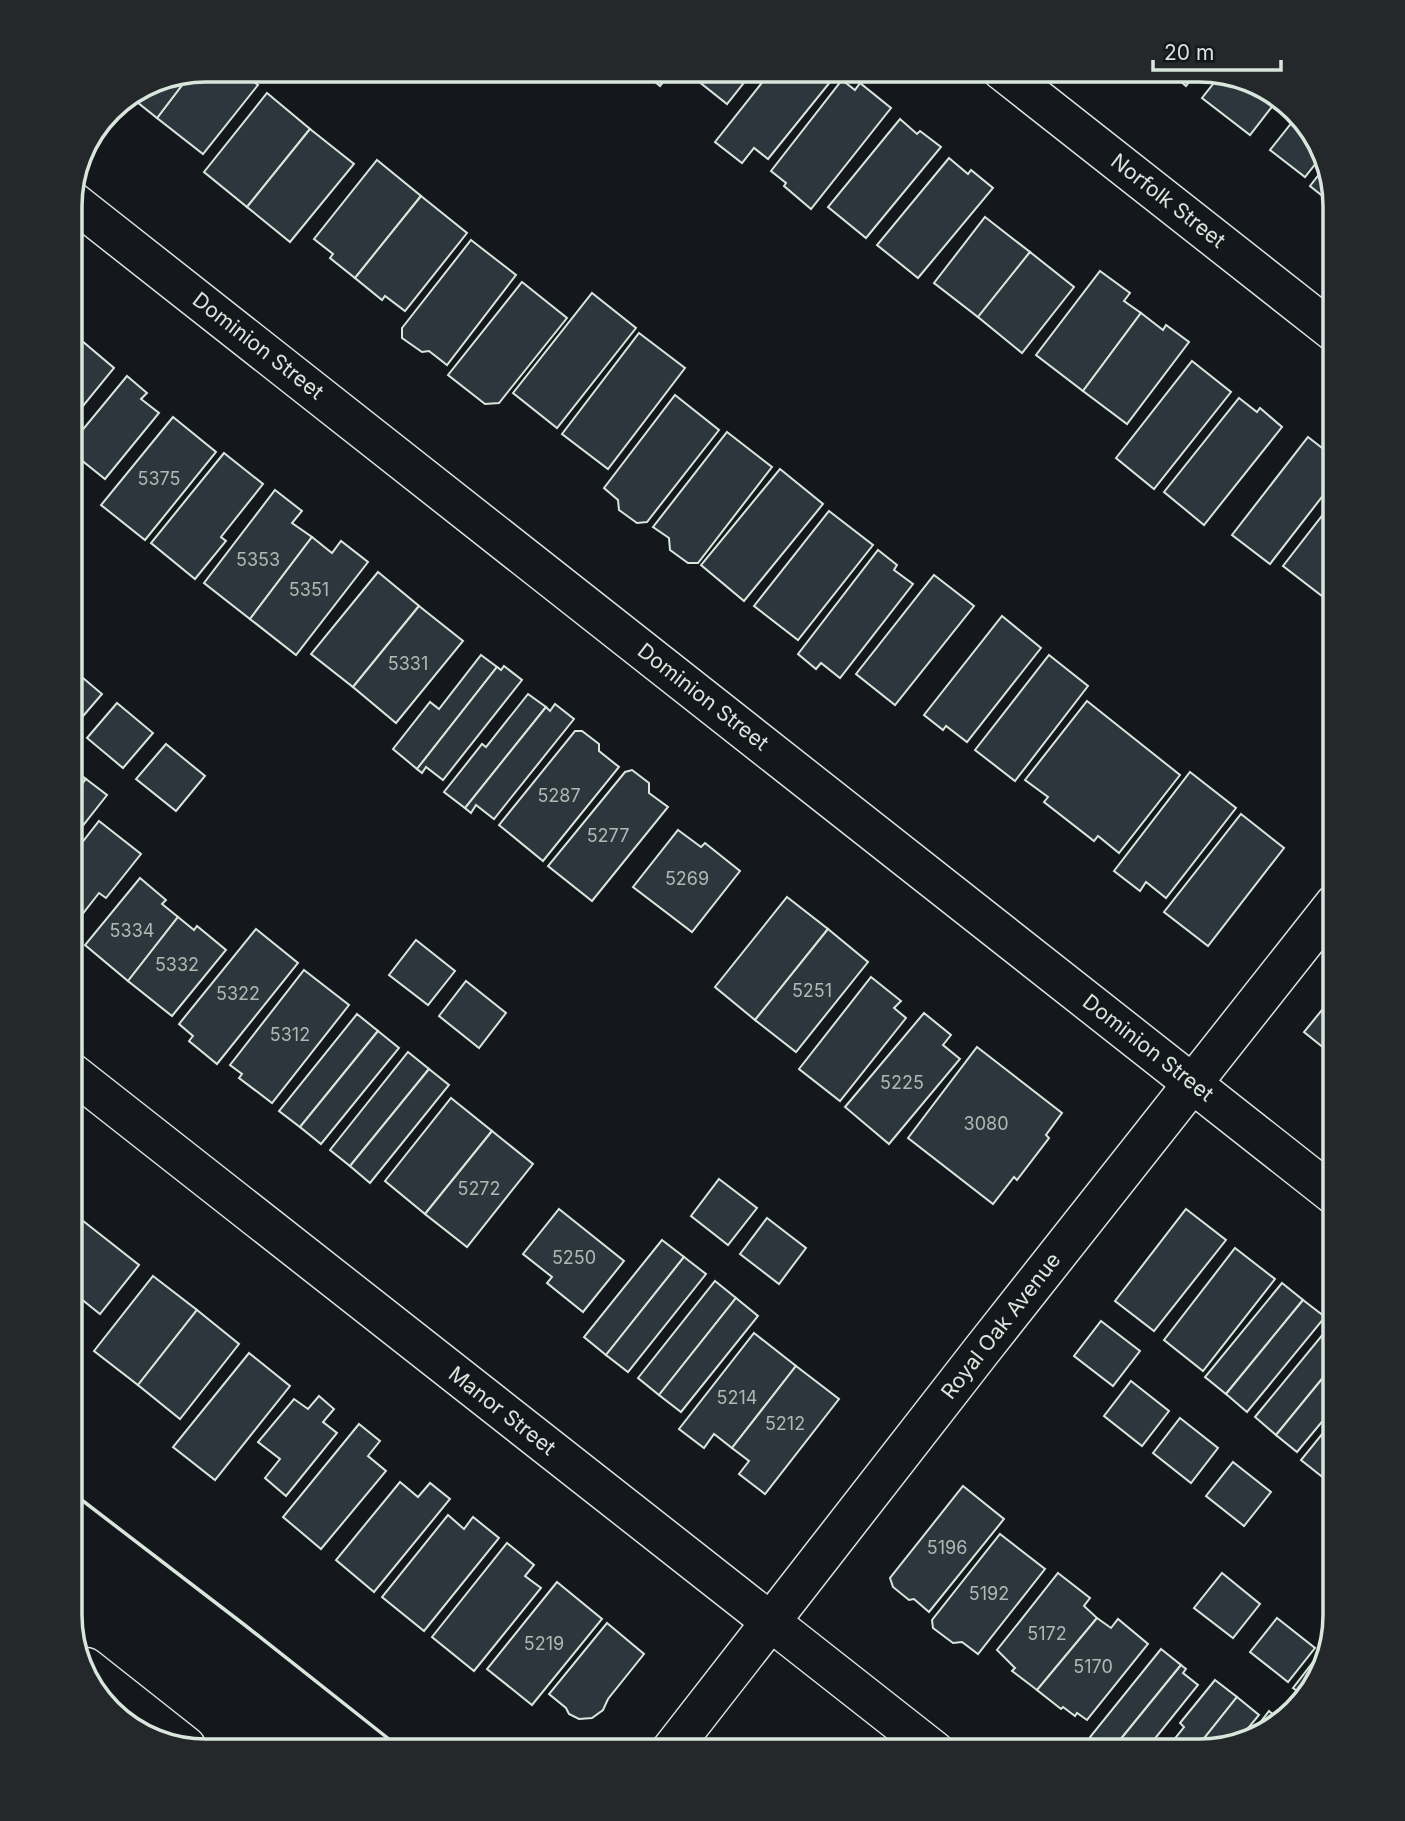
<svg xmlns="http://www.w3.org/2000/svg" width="1405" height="1821" viewBox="0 0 1405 1821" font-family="Inter,sans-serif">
<rect width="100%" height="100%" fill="#14181c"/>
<!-- building -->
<g fill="#2c363c" stroke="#d8e6dc" stroke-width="2">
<path d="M 206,70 L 238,70 L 258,85 L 203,154 L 157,118 L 189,76 Z"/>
<path d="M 641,70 L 673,70 L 660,86 Z"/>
<path d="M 690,70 L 754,70 L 727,104 L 688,73 Z"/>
<path d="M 772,70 L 834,70 L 835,76 L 768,159 L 754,148 L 742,163 L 715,142 Z"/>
<path d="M 1167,70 L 1198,70 L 1186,86 Z"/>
<path d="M 1221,74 L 1267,88 L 1278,99 L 1250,135 L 1202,98 Z"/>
<path d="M 189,76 L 157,118 L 132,98 Z"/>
<path d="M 842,80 L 855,90 L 860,83 L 891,108 L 811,209 L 784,186 L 786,183 L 771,171 Z"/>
<path d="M 267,93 L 310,129 L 247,207 L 204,172 Z"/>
<path d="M 1297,116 L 1312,131 L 1320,158 L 1305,177 L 1270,150 Z"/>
<path d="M 900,119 L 917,134 L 920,131 L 941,147 L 866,238 L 828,207 Z"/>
<path d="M 310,129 L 354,164 L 290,242 L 247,207 Z"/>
<path d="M 949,158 L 968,174 L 971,170 L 993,188 L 918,278 L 877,245 Z"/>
<path d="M 377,160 L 421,196 L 355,278 L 330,258 L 333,254 L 314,239 Z"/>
<path d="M 1324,168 L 1335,206 L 1310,186 Z"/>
<path d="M 421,196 L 467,233 L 405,311 L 385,296 L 382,300 L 355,278 Z"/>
<path d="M 985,217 L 1030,252 L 978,317 L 934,283 Z"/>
<path d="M 471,240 L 516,275 L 447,365 L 429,351 L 422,352 L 402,338 L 402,328 Z"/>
<path d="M 1030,252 L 1074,287 L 1022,353 L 978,317 Z"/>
<path d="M 1100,271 L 1130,293 L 1124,301 L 1141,313 L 1083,391 L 1036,355 Z"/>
<path d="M 522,282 L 567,318 L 499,403 L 485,404 L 448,375 Z"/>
<path d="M 592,293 L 636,328 L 557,428 L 513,393 Z"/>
<path d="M 1141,313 L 1163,330 L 1166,325 L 1189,342 L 1127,424 L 1083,391 Z"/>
<path d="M 639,333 L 685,368 L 608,469 L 562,434 Z"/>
<path d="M 75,335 L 114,368 L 70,422 L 70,341 Z"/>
<path d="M 1192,361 L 1231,392 L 1154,489 L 1116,458 Z"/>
<path d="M 127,376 L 147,393 L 141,399 L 159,413 L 105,479 L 70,451 L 70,445 Z"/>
<path d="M 675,395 L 719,430 L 647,522 L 637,523 L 619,510 L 618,500 L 604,488 Z"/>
<path d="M 1239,398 L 1257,412 L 1260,408 L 1282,427 L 1204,525 L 1164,492 Z"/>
<path d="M 173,417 L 216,452 L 145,540 L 101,505 Z"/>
<path d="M 727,432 L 772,467 L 698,563 L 688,563 L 670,550 L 669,538 L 653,527 Z"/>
<path d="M 1308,437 L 1335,458 L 1335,480 L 1270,564 L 1232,535 Z"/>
<path d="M 224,453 L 263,484 L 221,537 L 226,541 L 195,579 L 151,543 Z"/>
<path d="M 780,469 L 823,504 L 744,601 L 701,565 Z"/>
<path d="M 275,490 L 302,511 L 292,523 L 312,537 L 250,619 L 204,583 Z"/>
<path d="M 1335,499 L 1335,579 L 1322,596 L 1283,566 Z"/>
<path d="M 829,511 L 873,545 L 798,640 L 754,606 Z"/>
<path d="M 312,537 L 332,553 L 341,541 L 368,562 L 296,655 L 250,619 Z"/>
<path d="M 878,550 L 897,565 L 894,570 L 913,584 L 840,678 L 821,663 L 816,669 L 798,654 Z"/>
<path d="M 378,572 L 419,606 L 353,687 L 311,654 Z"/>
<path d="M 934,575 L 974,606 L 895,705 L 856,674 Z"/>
<path d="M 1335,595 L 1335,613 L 1326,606 Z"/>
<path d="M 419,606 L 463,641 L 396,723 L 353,687 Z"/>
<path d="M 1002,616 L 1041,648 L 967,742 L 946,726 L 943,730 L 924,715 Z"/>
<path d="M 481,655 L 497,667 L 417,769 L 393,749 L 430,702 L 439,709 Z"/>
<path d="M 1049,655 L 1088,686 L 1015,781 L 975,750 Z"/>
<path d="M 504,666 L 522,680 L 443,780 L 426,767 L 422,773 L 417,769 L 497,667 L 501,670 Z"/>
<path d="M 70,667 L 102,694 L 72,729 L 70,727 Z"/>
<path d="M 528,694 L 546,707 L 465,808 L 444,792 L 482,744 L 486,747 Z"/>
<path d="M 1087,701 L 1180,775 L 1119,853 L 1098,836 L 1094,841 L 1044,802 L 1048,797 L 1025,780 Z"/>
<path d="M 117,703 L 153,733 L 123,768 L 87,738 Z"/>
<path d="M 555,704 L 574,719 L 494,819 L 476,805 L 471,813 L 465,808 L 546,707 L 550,711 Z"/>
<path d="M 575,731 L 582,731 L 599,744 L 599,751 L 619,767 L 543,861 L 499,825 Z"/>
<path d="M 166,744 L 205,776 L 176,811 L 136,779 Z"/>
<path d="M 70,767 L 86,779 L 70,799 Z"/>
<path d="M 632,770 L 649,783 L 649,793 L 668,807 L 592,901 L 548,866 L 625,772 Z"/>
<path d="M 1190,772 L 1236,808 L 1166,898 L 1146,882 L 1140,891 L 1114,871 Z"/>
<path d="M 86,779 L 107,795 L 70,842 L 70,799 Z"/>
<path d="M 1241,814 L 1284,848 L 1208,946 L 1164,912 Z"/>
<path d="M 99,821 L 141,854 L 106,898 L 99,893 L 70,930 L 70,858 Z"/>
<path d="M 678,830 L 701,847 L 705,843 L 740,871 L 692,932 L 633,887 Z"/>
<path d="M 140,878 L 166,900 L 162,904 L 178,917 L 128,981 L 85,945 Z"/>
<path d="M 787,897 L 828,929 L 755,1020 L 715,987 Z"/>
<path d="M 178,917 L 194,930 L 197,926 L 226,950 L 172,1016 L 128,981 Z"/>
<path d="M 256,929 L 298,963 L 217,1064 L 189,1041 L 193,1036 L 179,1024 Z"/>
<path d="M 828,929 L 868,962 L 796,1052 L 755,1020 Z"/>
<path d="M 416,940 L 455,971 L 428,1005 L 389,975 Z"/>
<path d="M 304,970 L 349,1005 L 272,1103 L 239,1078 L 242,1074 L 230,1065 Z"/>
<path d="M 871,977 L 901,1001 L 894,1008 L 906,1018 L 840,1101 L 799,1069 Z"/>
<path d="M 466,981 L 506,1013 L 479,1048 L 439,1016 Z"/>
<path d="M 1335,994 L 1335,1057 L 1304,1032 Z"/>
<path d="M 924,1013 L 951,1035 L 943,1045 L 960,1059 L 889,1144 L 845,1107 Z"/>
<path d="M 357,1014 L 378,1031 L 300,1127 L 279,1111 Z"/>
<path d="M 378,1031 L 399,1048 L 321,1144 L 300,1127 Z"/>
<path d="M 977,1047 L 1062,1113 L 1046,1135 L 1049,1138 L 1017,1180 L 1014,1177 L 993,1204 L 908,1138 Z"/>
<path d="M 408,1052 L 429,1069 L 350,1166 L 330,1150 Z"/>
<path d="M 429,1069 L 449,1085 L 370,1183 L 350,1166 Z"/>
<path d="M 451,1098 L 492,1131 L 425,1214 L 385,1181 Z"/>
<path d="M 492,1131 L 533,1164 L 467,1247 L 425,1214 Z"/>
<path d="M 719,1179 L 757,1208 L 728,1245 L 691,1216 Z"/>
<path d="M 559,1209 L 624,1261 L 583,1312 L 547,1283 L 552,1277 L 523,1254 Z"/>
<path d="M 1186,1209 L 1226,1240 L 1154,1331 L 1115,1301 Z"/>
<path d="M 73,1213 L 139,1265 L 100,1314 L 70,1290 L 70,1217 Z"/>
<path d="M 767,1218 L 806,1248 L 779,1284 L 740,1254 Z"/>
<path d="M 662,1240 L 684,1257 L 606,1355 L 584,1337 Z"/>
<path d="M 1235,1248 L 1275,1279 L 1203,1371 L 1164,1340 Z"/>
<path d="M 684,1257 L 706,1274 L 628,1372 L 606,1355 Z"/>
<path d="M 153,1276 L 197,1310 L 138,1385 L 94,1351 Z"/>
<path d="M 715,1281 L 736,1298 L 659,1395 L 638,1378 Z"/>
<path d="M 1282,1283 L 1303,1300 L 1226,1394 L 1205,1377 Z"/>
<path d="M 736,1298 L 758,1316 L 681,1412 L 659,1395 Z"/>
<path d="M 1303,1300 L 1325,1317 L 1247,1412 L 1226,1394 Z"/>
<path d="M 197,1310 L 239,1344 L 180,1419 L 138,1385 Z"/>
<path d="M 1101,1321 L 1140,1351 L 1113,1386 L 1074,1356 Z"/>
<path d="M 1333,1322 L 1335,1324 L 1335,1363 L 1276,1435 L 1255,1417 Z"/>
<path d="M 754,1333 L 796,1366 L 732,1448 L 714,1434 L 704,1448 L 679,1429 Z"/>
<path d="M 249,1353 L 290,1386 L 215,1480 L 173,1447 Z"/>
<path d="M 1335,1363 L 1335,1406 L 1297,1452 L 1276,1435 Z"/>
<path d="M 796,1366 L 839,1399 L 765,1494 L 739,1474 L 749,1461 L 732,1448 Z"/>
<path d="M 1131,1381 L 1169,1411 L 1142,1446 L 1104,1416 Z"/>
<path d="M 319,1396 L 334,1409 L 323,1422 L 337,1433 L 286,1496 L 265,1478 L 280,1459 L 258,1442 L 294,1399 L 308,1409 Z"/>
<path d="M 1180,1418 L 1218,1448 L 1191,1483 L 1153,1453 Z"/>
<path d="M 1335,1418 L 1335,1487 L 1301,1460 Z"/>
<path d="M 359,1424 L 380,1441 L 368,1456 L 386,1471 L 321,1549 L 283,1517 Z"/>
<path d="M 1233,1462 L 1271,1492 L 1244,1526 L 1206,1496 Z"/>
<path d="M 400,1482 L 418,1497 L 430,1483 L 450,1499 L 374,1592 L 336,1560 Z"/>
<path d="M 963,1486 L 1004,1519 L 929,1612 L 914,1599 L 909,1600 L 893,1587 L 890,1578 Z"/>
<path d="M 448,1515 L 464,1529 L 473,1517 L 499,1538 L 424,1631 L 382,1597 Z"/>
<path d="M 1000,1534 L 1045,1569 L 978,1654 L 962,1642 L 953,1643 L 933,1628 L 932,1620 Z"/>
<path d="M 507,1543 L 534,1565 L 525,1576 L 541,1588 L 474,1671 L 432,1637 Z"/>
<path d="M 1058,1573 L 1090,1598 L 1084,1606 L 1097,1618 L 1037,1690 L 1012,1671 L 1015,1668 L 997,1650 Z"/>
<path d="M 1222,1573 L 1260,1604 L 1233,1638 L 1194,1608 Z"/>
<path d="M 557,1582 L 602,1619 L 532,1705 L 487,1669 Z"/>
<path d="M 1097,1618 L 1111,1628 L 1118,1619 L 1148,1644 L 1087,1720 L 1077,1713 L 1075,1716 L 1063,1707 L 1061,1709 L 1037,1690 Z"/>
<path d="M 1277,1618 L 1315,1648 L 1288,1682 L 1250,1652 Z"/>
<path d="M 607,1623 L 644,1654 L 608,1699 L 603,1710 L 592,1718 L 579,1719 L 569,1714 L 566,1708 L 549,1694 Z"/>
<path d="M 1161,1649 L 1181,1665 L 1111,1751 L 1107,1751 L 1090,1737 Z"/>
<path d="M 1320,1653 L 1324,1657 L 1317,1682 L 1304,1696 L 1293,1688 Z"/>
<path d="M 1181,1665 L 1186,1669 L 1183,1673 L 1198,1685 L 1145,1751 L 1111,1751 Z"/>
<path d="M 1215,1680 L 1237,1697 L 1194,1751 L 1165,1751 L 1184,1727 L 1180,1723 Z"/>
<path d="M 1237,1697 L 1259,1715 L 1240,1738 L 1194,1751 Z"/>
<path d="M 1269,1711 L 1281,1721 L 1274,1728 L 1250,1736 Z"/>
</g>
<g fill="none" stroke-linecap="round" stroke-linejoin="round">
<defs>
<g id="minor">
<path d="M 1001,70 L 1335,333"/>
<path d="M 70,199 L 1335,1196"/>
<path d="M 70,1071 L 935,1751"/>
<path d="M 670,1751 L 982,1350 L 1335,903"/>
</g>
<path id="motorway" d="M 86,1667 L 186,1746"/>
</defs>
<!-- minor casing -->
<use href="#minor" stroke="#d8e6dc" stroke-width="41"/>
<!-- motorway casing -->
<use href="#motorway" stroke="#d8e6dc" stroke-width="41"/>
<!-- minor -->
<use href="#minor" stroke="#14181c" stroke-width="38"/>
<!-- motorway -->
<use href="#motorway" stroke="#14181c" stroke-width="38"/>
<!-- wall -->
<path stroke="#d8e6dc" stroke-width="3.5" d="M 70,1491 L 246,1626 L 404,1751"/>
</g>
<g text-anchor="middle" stroke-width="5" stroke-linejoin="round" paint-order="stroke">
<!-- number labels -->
<g font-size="18" fill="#adbab4">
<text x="159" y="485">5375</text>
<text x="258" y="566">5353</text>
<text x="309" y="596">5351</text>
<text x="408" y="670">5331</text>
<text x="559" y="802">5287</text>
<text x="608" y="842">5277</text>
<text x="687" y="885">5269</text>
<text x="132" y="937">5334</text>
<text x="177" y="971">5332</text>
<text x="812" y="997">5251</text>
<text x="238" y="1000">5322</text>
<text x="290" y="1041">5312</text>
<text x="902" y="1089">5225</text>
<text x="986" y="1130">3080</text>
<text x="479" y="1195">5272</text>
<text x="574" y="1264">5250</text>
<text x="737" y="1404">5214</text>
<text x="785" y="1430">5212</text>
<text x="947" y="1554">5196</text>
<text x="989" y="1600">5192</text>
<text x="1047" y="1640">5172</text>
<text x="544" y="1650">5219</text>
<text x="1093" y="1673">5170</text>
</g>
<!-- street labels -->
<g font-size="21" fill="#d8e6dc" stroke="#14181c">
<text transform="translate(1168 201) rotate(38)" y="7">Norfolk Street</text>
<text transform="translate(258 346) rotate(38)" y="7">Dominion Street</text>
<text transform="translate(703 697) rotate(38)" y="7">Dominion Street</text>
<text transform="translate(1148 1048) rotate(38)" y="7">Dominion Street</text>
<text transform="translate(1001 1326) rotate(-52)" y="7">Royal Oak Avenue</text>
<text transform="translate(502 1411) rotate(38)" y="7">Manor Street</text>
</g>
</g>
<!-- crop -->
<path d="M0 0H1405V1821H0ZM206 82H1199A124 124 0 0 1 1323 206V1615A124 124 0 0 1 1199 1739H206A124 124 0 0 1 82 1615V206A124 124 0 0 1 206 82Z" fill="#24282b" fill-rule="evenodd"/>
<path fill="none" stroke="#d8e6dc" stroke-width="3.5" d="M206 82H1199A124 124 0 0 1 1323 206V1615A124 124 0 0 1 1199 1739H206A124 124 0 0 1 82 1615V206A124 124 0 0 1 206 82Z"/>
<!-- scale -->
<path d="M1153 60v10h128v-10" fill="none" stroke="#d8e6dc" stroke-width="3.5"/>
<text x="1164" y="60" font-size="21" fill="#d8e6dc" stroke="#14181c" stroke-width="5" paint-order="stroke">20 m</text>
</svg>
